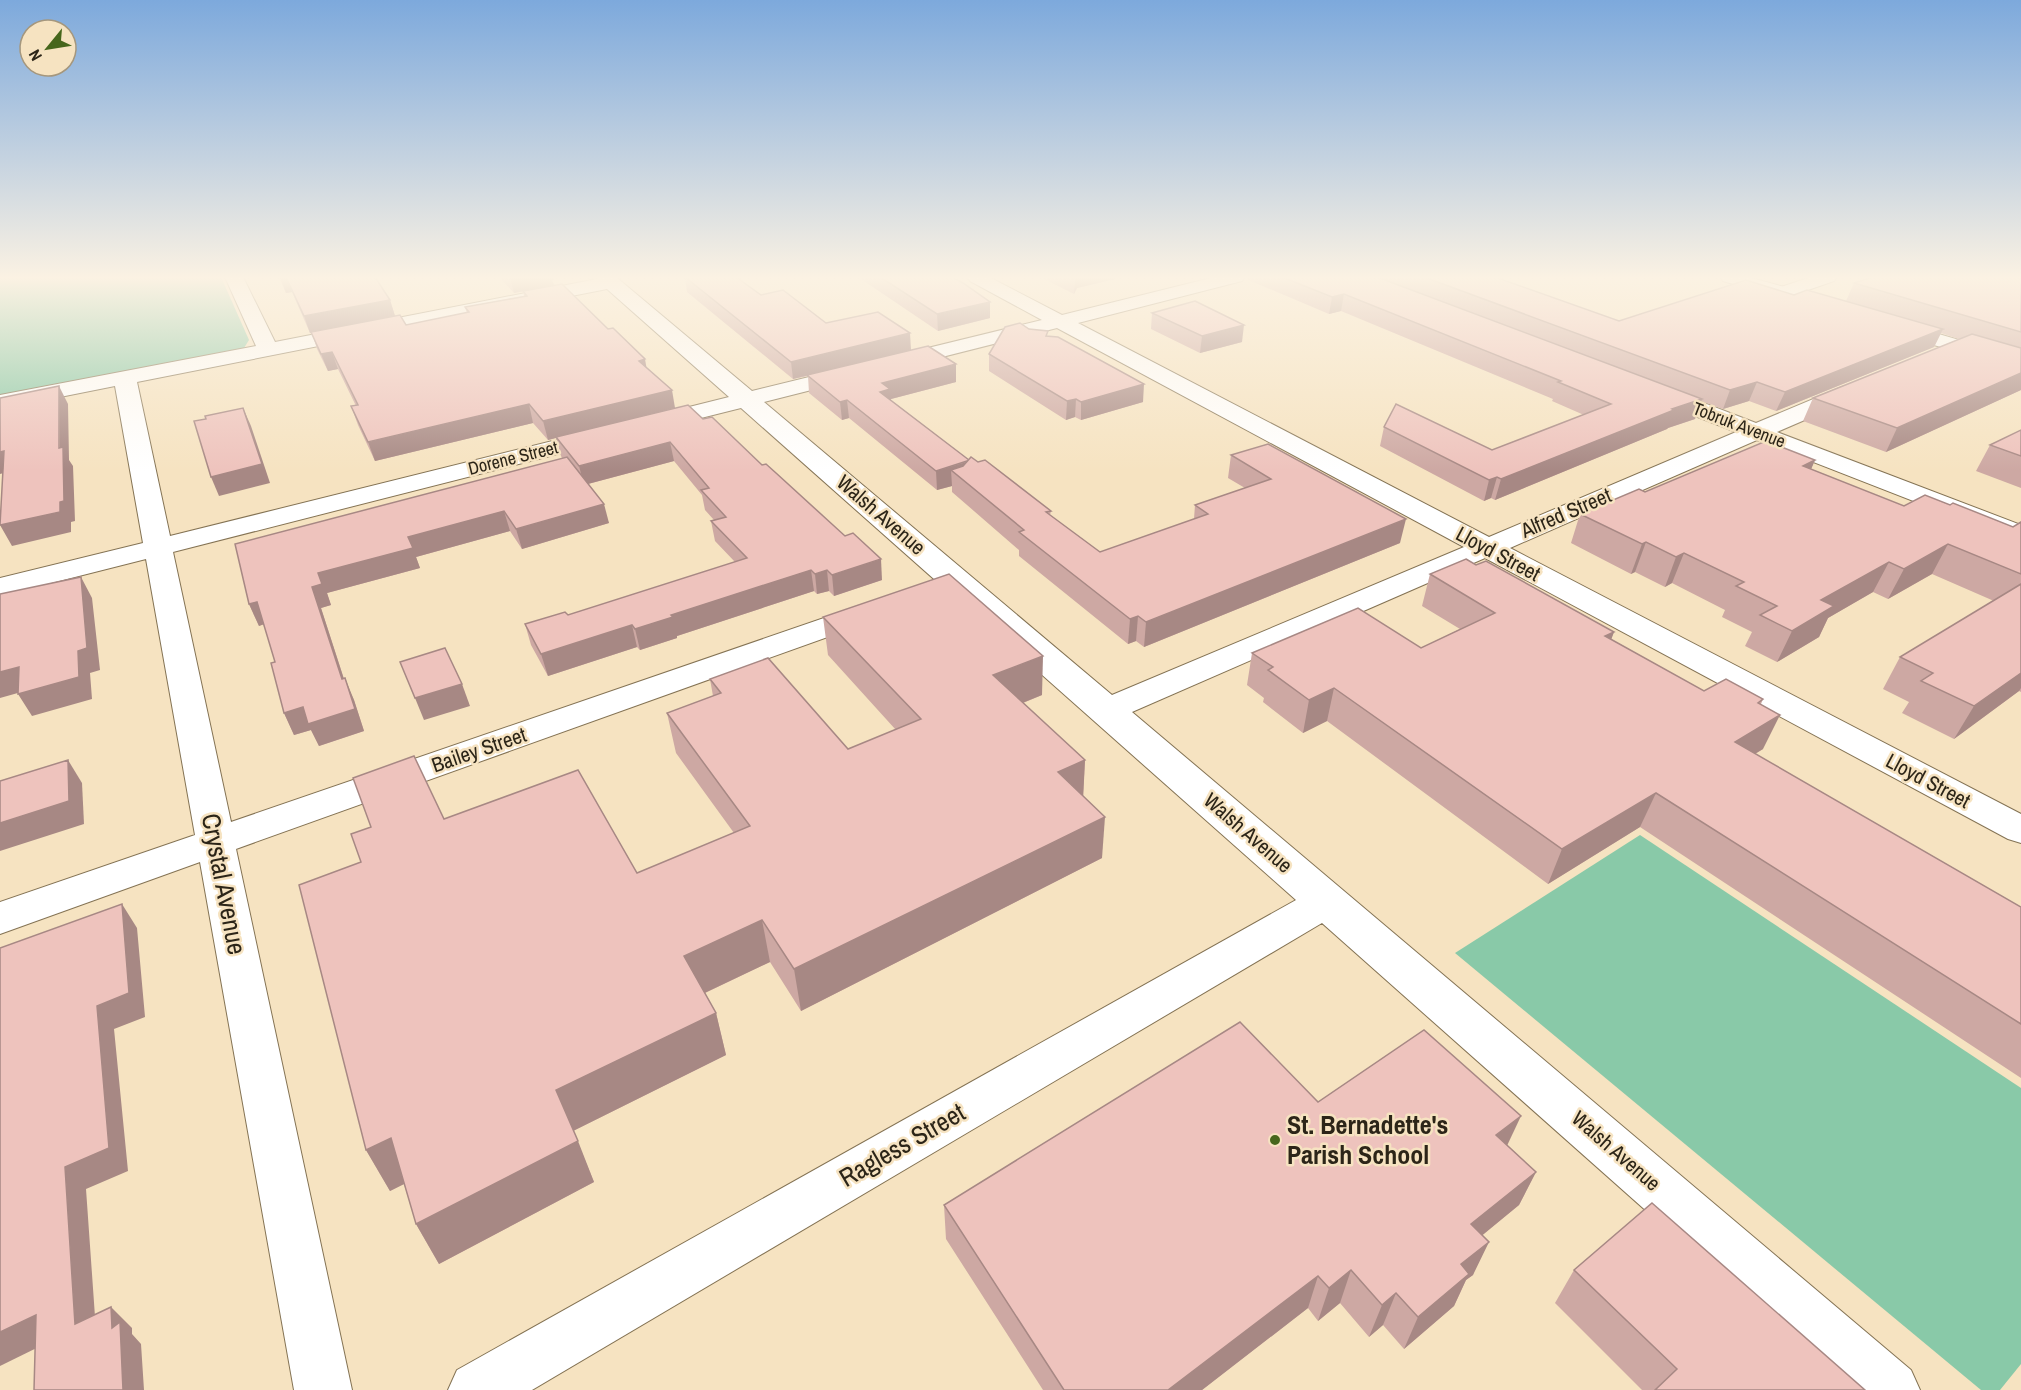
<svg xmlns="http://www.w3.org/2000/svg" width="2021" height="1390" viewBox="0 0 2021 1390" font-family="'Archivo Narrow',sans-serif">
<rect width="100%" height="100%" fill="#f6e3c1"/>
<!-- green -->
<g fill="#89c9a8">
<path d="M 0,277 L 221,277 L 249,340 L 244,348 L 0,395 Z"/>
<path d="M 1640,835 L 2021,1088 L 2021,1364 L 2000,1390 L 1981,1390 L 1455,953 Z"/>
</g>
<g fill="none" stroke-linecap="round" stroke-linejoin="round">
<defs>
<g id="street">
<path d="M 225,277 L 243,277 L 275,342 L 597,279 L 596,277 L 616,277 L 752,391 L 1042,320 L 970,281 L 967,277 L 989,277 L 1062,315 L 1215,277 L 1245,277 L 1242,281 L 1078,323 L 1489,537 L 1736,432 L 1649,398 L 1646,393 L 1649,388 L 1657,386 L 1665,388 L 1756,423 L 1842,387 L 1850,385 L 1858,387 L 1861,392 L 1858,397 L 1777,432 L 2021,525 L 2021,543 L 1757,440 L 1510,548 L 2021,814 L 2021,843 L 2008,839 L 1485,558 L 1132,712 L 1911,1370 L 1920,1390 L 1848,1390 L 1322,923 L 532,1390 L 448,1390 L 457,1370 L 1296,900 L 741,408 L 653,430 L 645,428 L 641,423 L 645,418 L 729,397 L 607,289 L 137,382 L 170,536 L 601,429 L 609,431 L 613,436 L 609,441 L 173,552 L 231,822 L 856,607 L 867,604 L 878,607 L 882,613 L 878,619 L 236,849 L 352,1390 L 294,1390 L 200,862 L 0,934 L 0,902 L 195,835 L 146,559 L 0,596 L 0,578 L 143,543 L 115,386 L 0,409 L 0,395 L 256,346 ZM 1057,328 L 1464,547 L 1112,695 L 764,402 Z"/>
<path d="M 1811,277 L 1837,277 L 1834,281 L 1782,299 L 1775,297 L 1773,293 L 1775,289 Z"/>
</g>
<g id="secondary">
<path d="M 1720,277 L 1748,277 L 1795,290 L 1797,294 L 1795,298 L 1788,300 L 1723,281 Z"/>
<path d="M 1894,321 L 2021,358 L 2021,371 L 1887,331 L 1884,327 L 1887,323 Z"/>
</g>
</defs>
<!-- street casing -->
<use href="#street" stroke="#847354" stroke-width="2"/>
<!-- secondary casing -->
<use href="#secondary" stroke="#847354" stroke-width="2"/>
<!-- street -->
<use href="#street" fill="#fff" fill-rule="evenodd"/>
<!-- secondary -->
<use href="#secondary" fill="#fff" fill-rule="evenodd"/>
</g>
<!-- wall -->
<g fill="#cda8a3">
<path d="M 279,277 L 375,277 L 390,300 L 395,316 L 406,325 L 467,313 L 465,307 L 524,296 L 523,291 L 646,367 L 675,408 L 703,419 L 762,465 L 882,580 L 834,596 L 829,591 L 817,594 L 814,591 L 677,636 L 677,638 L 640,650 L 637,647 L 548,676 L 531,645 L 525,624 L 568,615 L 735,562 L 715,541 L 711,521 L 714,520 L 705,510 L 702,495 L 674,461 L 588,484 L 609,523 L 522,549 L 510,531 L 416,557 L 420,568 L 327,593 L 331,605 L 321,608 L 344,679 L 354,700 L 364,731 L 319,746 L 311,730 L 294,735 L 284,713 L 275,662 L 264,624 L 259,626 L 249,604 L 562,458 L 561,456 L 556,438 L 548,440 L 533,423 L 375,461 L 358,425 L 351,406 L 356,406 L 338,369 L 328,371 L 317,349 L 312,333 L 310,333 L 292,292 L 286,293 Z"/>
<path d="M 499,277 L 553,277 L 554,280 L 552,280 L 554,285 L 514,293 Z"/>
<path d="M 685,277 L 761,295 L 826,323 L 911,350 L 956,382 L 891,399 L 891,400 L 969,460 L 1051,511 L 1050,515 L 1100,552 L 1194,519 L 1195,505 L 1245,488 L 1228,478 L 1231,455 L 1400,543 L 1144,647 L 1136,641 L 1128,644 L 1019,556 L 1019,550 L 952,492 L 952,486 L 937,490 L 849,418 L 842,420 L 809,393 L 808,376 L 793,379 L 687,292 Z"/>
<path d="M 858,277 L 952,277 L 990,318 L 938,331 Z"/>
<path d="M 1040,277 L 1115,277 L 1115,279 L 1077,288 L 1074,294 Z"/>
<path d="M 1246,277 L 1495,277 L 1619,321 L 1794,295 L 1846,301 L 1854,283 L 2021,277 L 2021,390 L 1886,452 L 1803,421 L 1813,398 L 1959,339 L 1941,333 L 1934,347 L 1776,411 L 1749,401 L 1723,409 L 1701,401 L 1695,419 L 1668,428 L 1667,429 L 1495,500 L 1491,498 L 1484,501 L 1380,446 L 1384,427 L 1492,450 L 1584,415 L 1552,401 L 1553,399 L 1341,311 L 1329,314 L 1246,279 Z"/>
<path d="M 1152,313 L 1242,342 L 1200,353 L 1151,329 Z"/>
<path d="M 1029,329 L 1048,336 L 1143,402 L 1081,420 L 1075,417 L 1066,420 L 989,371 L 989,354 Z"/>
<path d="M 2021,430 L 2021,488 L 1976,471 L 1990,445 Z"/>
<path d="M 1815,460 L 1811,469 L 1904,506 L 1950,505 L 2013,527 L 2021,522 L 2021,692 L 2019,691 L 1954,739 L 1902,713 L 1909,702 L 1883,689 L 1900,657 L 1994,601 L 1932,574 L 1888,599 L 1873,592 L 1828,618 L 1819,637 L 1777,662 L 1745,646 L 1752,632 L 1722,617 L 1725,610 L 1672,583 L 1665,587 L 1635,572 L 1631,574 L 1571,543 L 1580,514 L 1645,492 Z"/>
<path d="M 1476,565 L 1614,632 L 1611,639 L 1704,691 L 1763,699 L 1761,704 L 1763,749 L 1755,754 L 2021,907 L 2021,1078 L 1640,827 L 1548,884 L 1327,721 L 1303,733 L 1263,702 L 1264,698 L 1247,685 L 1252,653 L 1421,648 L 1460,629 L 1422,606 L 1430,574 Z"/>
<path d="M 823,617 L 1042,695 L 1023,703 L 1085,760 L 1083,796 L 1102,858 L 801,1011 L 770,962 L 705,993 L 716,1013 L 726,1055 L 573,1131 L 594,1182 L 439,1264 L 416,1224 L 404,1184 L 390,1191 L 366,1150 L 361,862 L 444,819 L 637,873 L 734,833 L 676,753 L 667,713 L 713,696 L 710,679 L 848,749 L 896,730 L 828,655 Z"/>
<path d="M 1318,1102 L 1507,1145 L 1536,1172 L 1519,1205 L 1482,1235 L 1473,1275 L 1466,1280 L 1454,1306 L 1404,1349 L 1383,1325 L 1369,1337 L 1340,1303 L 1318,1321 L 1308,1308 L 1202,1390 L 1043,1390 L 946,1239 L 944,1205 Z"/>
<path d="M 1574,1270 L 1865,1390 L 1642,1390 L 1555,1303 Z"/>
</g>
<!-- shaded-wall -->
<g fill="#a78884">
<path d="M 280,277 L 286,277 L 292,292 L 286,293 Z"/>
<path d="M 510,277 L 553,277 L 554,280 L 552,280 L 554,285 L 514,293 Z"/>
<path d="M 1075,277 L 1115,277 L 1115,279 L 1077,288 L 1074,294 L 1075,279 Z"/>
<path d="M 1344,294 L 1341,311 L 1329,314 L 1332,297 Z"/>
<path d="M 390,300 L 395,316 L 310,333 L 304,316 Z"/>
<path d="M 990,302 L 990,318 L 938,331 L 937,314 Z"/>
<path d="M 1244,325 L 1242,342 L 1200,353 L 1202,336 Z"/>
<path d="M 1943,329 L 1934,347 L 1776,411 L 1785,392 Z"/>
<path d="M 910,333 L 911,350 L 793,379 L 791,362 Z"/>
<path d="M 332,352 L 338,369 L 328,371 L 321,354 Z"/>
<path d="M 645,359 L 648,377 L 639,361 Z"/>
<path d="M 956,364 L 956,382 L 891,399 L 891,407 L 880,392 L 882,383 Z"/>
<path d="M 2021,373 L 2021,390 L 1886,452 L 1897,428 Z"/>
<path d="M 1757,382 L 1749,401 L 1723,409 L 1730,390 Z"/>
<path d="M 1144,384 L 1143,402 L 1081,420 L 1081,402 Z"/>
<path d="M 59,386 L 68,404 L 69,460 L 73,466 L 75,521 L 71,522 L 71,532 L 12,546 L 0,525 L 60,502 Z"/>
<path d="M 672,390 L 675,408 L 548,440 L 543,421 Z"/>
<path d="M 1076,399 L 1075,417 L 1066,420 L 1067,401 Z"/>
<path d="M 1702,399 L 1695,419 L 1668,428 L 1667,429 L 1495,500 L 1501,479 L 1672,409 Z"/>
<path d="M 847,400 L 849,418 L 842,420 L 840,402 Z"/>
<path d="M 529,404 L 533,423 L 375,461 L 368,442 Z"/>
<path d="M 243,408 L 251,426 L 270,483 L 219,496 L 211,477 Z"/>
<path d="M 670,442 L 674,461 L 584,485 L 579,466 Z"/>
<path d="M 4,451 L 15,470 L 0,474 L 0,452 Z"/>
<path d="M 1815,460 L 1803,488 L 1803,466 Z"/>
<path d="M 970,461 L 971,480 L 951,470 L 952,486 L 937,490 L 936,471 Z"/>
<path d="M 1497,477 L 1491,498 L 1484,501 L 1489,480 Z"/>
<path d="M 604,504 L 609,523 L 522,549 L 516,529 Z"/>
<path d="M 504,511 L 510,531 L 416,557 L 420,568 L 327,593 L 331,605 L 321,608 L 351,701 L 342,679 L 312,587 L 318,573 L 408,537 Z"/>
<path d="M 1406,519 L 1400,543 L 1144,647 L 1146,622 Z"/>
<path d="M 1646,542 L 1635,572 L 1631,574 L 1642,544 Z"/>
<path d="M 1948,544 L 1932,574 L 1888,599 L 1904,569 Z"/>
<path d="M 1684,553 L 1672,583 L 1665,587 L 1676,557 Z"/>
<path d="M 881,559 L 882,580 L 834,596 L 832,575 Z"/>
<path d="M 1889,562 L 1873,592 L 1828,618 L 1819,637 L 1777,662 L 1792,631 L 1821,600 Z"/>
<path d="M 811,570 L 814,591 L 677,636 L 677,638 L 640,650 L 635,629 L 671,615 Z"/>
<path d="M 827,570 L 829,591 L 817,594 L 815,574 Z"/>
<path d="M 81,577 L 92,598 L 100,670 L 90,673 L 92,699 L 32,716 L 18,694 L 78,651 Z"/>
<path d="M 257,602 L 267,623 L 259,626 L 249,604 Z"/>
<path d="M 1138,616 L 1136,641 L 1128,644 L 1130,619 Z"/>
<path d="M 632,625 L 637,647 L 548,676 L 541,654 Z"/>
<path d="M 1614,632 L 1602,664 L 1605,636 Z"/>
<path d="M 1043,656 L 1042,695 L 993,715 L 993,675 Z"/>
<path d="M 19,667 L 32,689 L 0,698 L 0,672 Z"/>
<path d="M 2021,673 L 2021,688 L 2019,691 L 1954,739 L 1974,706 Z"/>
<path d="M 345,678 L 354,700 L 364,731 L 319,746 L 311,730 L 294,735 L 284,713 Z"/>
<path d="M 462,684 L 470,706 L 424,720 L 415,698 Z"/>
<path d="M 1334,688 L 1327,721 L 1303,733 L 1309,700 Z"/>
<path d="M 1780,715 L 1763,749 L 1718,776 L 1735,742 Z"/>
<path d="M 68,760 L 82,783 L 84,824 L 0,851 L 0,823 Z"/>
<path d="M 1085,760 L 1083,800 L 1058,772 Z"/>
<path d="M 1656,793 L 1640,827 L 1548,884 L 1562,849 Z"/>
<path d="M 1105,817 L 1102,858 L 801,1011 L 794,969 Z"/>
<path d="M 122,904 L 137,928 L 145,1017 L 114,1029 L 128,1171 L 86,1189 L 97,1345 L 75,1324 L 65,1167 L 97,1006 Z"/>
<path d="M 762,920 L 770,962 L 694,998 L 684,956 Z"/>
<path d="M 716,1013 L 726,1055 L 573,1131 L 556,1090 Z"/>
<path d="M 1521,1116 L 1505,1150 L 1496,1135 Z"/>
<path d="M 391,1138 L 414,1179 L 390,1191 L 366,1150 Z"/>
<path d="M 578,1141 L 594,1182 L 439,1264 L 416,1224 Z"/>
<path d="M 1536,1172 L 1519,1205 L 1456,1257 L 1471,1224 Z"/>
<path d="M 1489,1242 L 1473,1275 L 1466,1280 L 1454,1306 L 1404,1349 L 1418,1317 L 1461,1264 Z"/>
<path d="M 1351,1270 L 1340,1303 L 1318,1321 L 1329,1288 Z"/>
<path d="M 1318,1276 L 1308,1308 L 1202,1390 L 1168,1390 Z"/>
<path d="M 1396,1293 L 1383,1325 L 1369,1337 L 1382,1305 Z"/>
<path d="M 111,1307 L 132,1328 L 132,1334 L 141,1344 L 144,1390 L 123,1390 L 112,1328 Z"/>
<path d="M 36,1315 L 59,1337 L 0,1366 L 0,1332 Z"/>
</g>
<!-- building -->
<g fill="#eec3bd" stroke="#a78884" stroke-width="1.5">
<path d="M 286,277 L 375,277 L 390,300 L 304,316 Z"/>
<path d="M 685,277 L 736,277 L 761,295 L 783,290 L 826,323 L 878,312 L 910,333 L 791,362 Z"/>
<path d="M 880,277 L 952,277 L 963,283 L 990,302 L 937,314 Z"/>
<path d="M 1282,277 L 1377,277 L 1702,399 L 1672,409 L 1674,410 L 1501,479 L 1497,477 L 1489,480 L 1384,427 L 1396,404 L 1492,450 L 1611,404 L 1558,382 L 1561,381 L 1344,294 L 1332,297 Z"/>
<path d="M 1424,277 L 1495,277 L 1619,321 L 1746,280 L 1794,295 L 1807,290 L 1943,329 L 1785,392 L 1757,382 L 1730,390 Z"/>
<path d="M 1873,277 L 2021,277 L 2021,332 L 1854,283 Z"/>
<path d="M 562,284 L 608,329 L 613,328 L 645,359 L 639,361 L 672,390 L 543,421 L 529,404 L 368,442 L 351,406 L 358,405 L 332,352 L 321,354 L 311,332 L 400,315 L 406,325 L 469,312 L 465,307 L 527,296 L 523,291 Z"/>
<path d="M 1195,301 L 1244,325 L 1202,336 L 1152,313 Z"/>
<path d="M 1020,323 L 1029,329 L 1048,331 L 1046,336 L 1058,337 L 1144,384 L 1081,402 L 1076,399 L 1067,401 L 989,354 L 1005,327 Z"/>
<path d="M 1972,334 L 2021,348 L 2021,373 L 1897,428 L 1813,398 Z"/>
<path d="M 928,346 L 956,364 L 882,383 L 890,389 L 880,392 L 969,460 L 967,461 L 936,471 L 847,400 L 840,402 L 807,375 Z"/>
<path d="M 59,386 L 59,448 L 63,447 L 64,501 L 60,502 L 60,512 L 0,525 L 4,451 L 0,452 L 0,398 Z"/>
<path d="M 688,405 L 703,419 L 712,417 L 762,465 L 766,464 L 776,473 L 845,536 L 853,533 L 881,559 L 832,575 L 827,570 L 815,574 L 811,570 L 671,615 L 673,617 L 635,629 L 632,625 L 541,654 L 525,624 L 565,612 L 568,615 L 747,558 L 711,521 L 726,517 L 701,490 L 709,488 L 670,442 L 579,466 L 556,437 Z"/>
<path d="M 243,408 L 262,464 L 211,477 L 194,421 L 206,419 L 205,416 Z"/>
<path d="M 2021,430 L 2021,456 L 1990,445 Z"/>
<path d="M 1766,441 L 1815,460 L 1803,466 L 1904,506 L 1925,495 L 1950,505 L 1953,503 L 2013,527 L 2021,522 L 2021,574 L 1948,544 L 1904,569 L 1889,562 L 1821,600 L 1834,606 L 1792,631 L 1760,615 L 1777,606 L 1736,586 L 1744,582 L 1684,553 L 1676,557 L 1646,542 L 1642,544 L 1580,514 L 1639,489 L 1645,492 Z"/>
<path d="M 1268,444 L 1406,519 L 1146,622 L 1138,616 L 1130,619 L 1019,532 L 1024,530 L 951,470 L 963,466 L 971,457 L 978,462 L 985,460 L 1051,511 L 1046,512 L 1100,552 L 1208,514 L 1195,505 L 1271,479 L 1231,455 Z"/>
<path d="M 567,457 L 604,504 L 516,529 L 504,511 L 408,537 L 413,548 L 318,573 L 322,584 L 312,587 L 342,679 L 345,678 L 355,709 L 308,724 L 303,707 L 284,713 L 271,663 L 275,662 L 257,602 L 249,604 L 235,544 Z"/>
<path d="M 1466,559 L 1476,565 L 1486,561 L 1614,632 L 1605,636 L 1704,691 L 1726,679 L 1763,699 L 1758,703 L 1780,715 L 1735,742 L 2021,907 L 2021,1024 L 1656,793 L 1562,849 L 1334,688 L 1309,700 L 1268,670 L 1273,667 L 1252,653 L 1358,608 L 1421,648 L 1495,613 L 1430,574 Z"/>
<path d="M 949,574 L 1043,656 L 993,675 L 1085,760 L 1058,772 L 1105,817 L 794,969 L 762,920 L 684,956 L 716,1013 L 556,1090 L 578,1141 L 416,1224 L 391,1138 L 366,1150 L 299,885 L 361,862 L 351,834 L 371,827 L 353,778 L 414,756 L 444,819 L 578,770 L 637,873 L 750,826 L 667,713 L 721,693 L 710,679 L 768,658 L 848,749 L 921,719 L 823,617 Z"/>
<path d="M 81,577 L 87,648 L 78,651 L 79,677 L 18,694 L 19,667 L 0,672 L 0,594 Z"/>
<path d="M 2021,584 L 2021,673 L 1974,706 L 1921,681 L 1933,673 L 1900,657 Z"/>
<path d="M 445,648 L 462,684 L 415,698 L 400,662 Z"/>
<path d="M 68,760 L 69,801 L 0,823 L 0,781 Z"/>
<path d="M 122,904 L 129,993 L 97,1006 L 109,1148 L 65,1167 L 75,1324 L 111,1307 L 112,1328 L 120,1322 L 123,1390 L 34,1390 L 36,1315 L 0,1332 L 0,948 Z"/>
<path d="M 1240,1022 L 1318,1102 L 1424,1030 L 1521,1116 L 1496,1135 L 1536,1172 L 1471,1224 L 1489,1242 L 1461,1264 L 1469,1274 L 1418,1317 L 1396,1293 L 1382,1305 L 1351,1270 L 1329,1288 L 1318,1276 L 1168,1390 L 1064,1390 L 944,1205 Z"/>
<path d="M 1652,1203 L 1865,1390 L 1655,1390 L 1677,1369 L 1574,1270 Z"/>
</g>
<!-- sky -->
<linearGradient id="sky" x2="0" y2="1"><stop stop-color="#7da9dc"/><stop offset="0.59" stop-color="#fbf2e3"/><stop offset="1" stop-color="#fbf2e3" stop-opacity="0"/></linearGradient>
<rect width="2021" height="471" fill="url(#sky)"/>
<!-- markers -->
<circle fill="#46661c" stroke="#f6e3c1" stroke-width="2" cx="1275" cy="1140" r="6"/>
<g text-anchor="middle" stroke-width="5" stroke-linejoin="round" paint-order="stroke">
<!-- far-street labels -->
<g font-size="18" fill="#2c2518" stroke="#f6e3c1">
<text transform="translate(1739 425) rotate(21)" y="6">Tobruk Avenue</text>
<text transform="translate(513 458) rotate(-14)" y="6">Dorene Street</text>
</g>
<!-- street labels -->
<g font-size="21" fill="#2c2518" stroke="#f6e3c1">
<text transform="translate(1566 513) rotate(-23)" y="7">Alfred Street</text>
<text transform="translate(881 515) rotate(41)" y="7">Walsh Avenue</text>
<text transform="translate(1498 554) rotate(28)" y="7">Lloyd Street</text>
<text transform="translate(479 750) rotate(-19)" y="7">Bailey Street</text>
<text transform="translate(1928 781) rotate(28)" y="7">Lloyd Street</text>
<text transform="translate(1248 833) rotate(41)" y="7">Walsh Avenue</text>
<text transform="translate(1616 1151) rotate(41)" y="7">Walsh Avenue</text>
</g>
<!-- near-street labels -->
<g font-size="26" fill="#2c2518" stroke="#f6e3c1">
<text transform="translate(224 884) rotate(79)" y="9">Crystal Avenue</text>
<text transform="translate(902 1145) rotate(-30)" y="9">Ragless Street</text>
</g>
<!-- near-poi labels -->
<g font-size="26" font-weight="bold" fill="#2c2518" stroke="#f6e3c1" text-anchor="start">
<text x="1287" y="1134">St. Bernadette's<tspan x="1287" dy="30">Parish School</tspan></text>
</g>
</g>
<!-- north arrow -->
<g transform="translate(48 48) rotate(240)"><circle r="28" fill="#f6e3c1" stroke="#a5977d" stroke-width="1.5"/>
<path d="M0-4.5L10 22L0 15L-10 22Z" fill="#46661c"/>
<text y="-9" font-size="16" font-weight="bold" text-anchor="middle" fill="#2c2518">N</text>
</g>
</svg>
